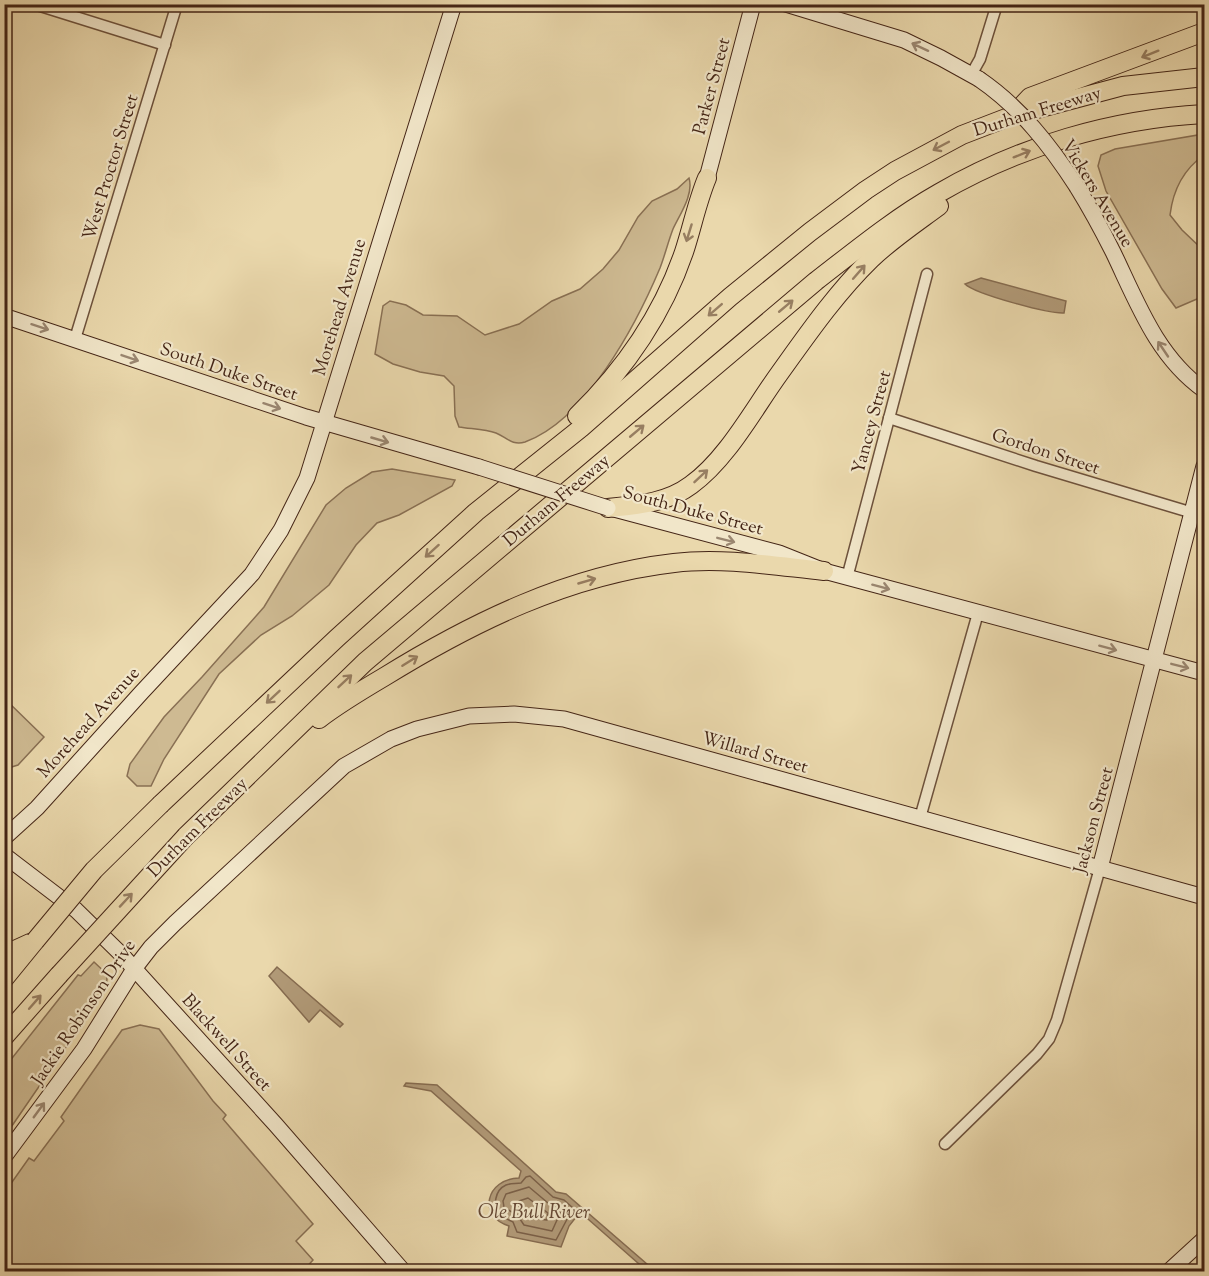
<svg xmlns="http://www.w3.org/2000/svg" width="1209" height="1276" viewBox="0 0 1209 1276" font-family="'Sorts Mill Goudy',serif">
<rect width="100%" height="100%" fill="#ead8ac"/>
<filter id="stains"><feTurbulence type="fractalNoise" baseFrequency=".00333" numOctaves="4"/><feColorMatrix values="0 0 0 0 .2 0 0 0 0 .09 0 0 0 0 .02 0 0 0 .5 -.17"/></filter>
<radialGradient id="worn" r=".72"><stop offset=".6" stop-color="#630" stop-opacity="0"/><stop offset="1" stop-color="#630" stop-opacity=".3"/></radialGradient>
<!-- green -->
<g fill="#ceba92" stroke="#897054" stroke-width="1.5">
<path d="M 1204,134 L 1204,155 C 1184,169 1173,190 1170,215 L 1182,230 L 1201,248 L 1204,249 L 1204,296 L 1176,308 L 1162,289 L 1106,191 L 1098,166 L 1101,155 L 1115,149 Z"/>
<path d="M 689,178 C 694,194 680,214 673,229 C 668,242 665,255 660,268 C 636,325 586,420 525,442 C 512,446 506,437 496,433 C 485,429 471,429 459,427 L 455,416 L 454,386 L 444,376 L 420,372 L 393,364 L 375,354 L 383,306 L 390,301 L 406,305 L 423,315 L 457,316 L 485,335 L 519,324 L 552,301 L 580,289 L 603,269 L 619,250 L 638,217 L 652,201 L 677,189 Z"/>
<path d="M 392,469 L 455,480 L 452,486 L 399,515 L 377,523 L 356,545 L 329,585 L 292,616 L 261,635 L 219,674 L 164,759 L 151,786 L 137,786 L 127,776 L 130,764 L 164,717 L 202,677 L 264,607 L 326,505 L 346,488 L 372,472 Z"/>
<path d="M 5,699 L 44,737 L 18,765 L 5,769 Z"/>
<path d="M 94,962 C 101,969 110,974 106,984 L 108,986 L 5,1136 L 5,1067 L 78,975 L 81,976 Z"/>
<path d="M 140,1025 L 159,1029 L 213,1101 L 226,1115 L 223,1119 L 313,1224 L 296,1241 L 313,1260 L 303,1271 L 5,1271 L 5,1213 L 9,1206 L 5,1202 L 5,1192 L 29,1158 L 34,1161 L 64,1121 L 61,1117 L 122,1030 Z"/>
</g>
<!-- water -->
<g fill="#b29b79" stroke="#866c51" stroke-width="1.5">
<path d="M 981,278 L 1066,301 L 1064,313 C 1049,314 975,294 965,284 Z"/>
<path d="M 277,967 L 343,1024 L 340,1027 L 320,1010 L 309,1022 L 269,976 Z"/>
<path d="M 406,1083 L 437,1085 L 556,1192 L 566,1194 L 655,1271 L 647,1271 L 580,1212 L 569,1226 L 561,1247 L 507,1236 L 509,1226 C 477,1216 486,1179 519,1178 L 521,1171 L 431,1091 L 404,1086 Z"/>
</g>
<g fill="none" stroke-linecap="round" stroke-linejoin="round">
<!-- shore -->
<g stroke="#7b6048" stroke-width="1.5">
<path d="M 526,1177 L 530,1176 L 553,1197 L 564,1200 L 573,1208 L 556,1240 L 517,1232 L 513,1222 C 509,1220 504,1218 500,1215 C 492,1206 495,1190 506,1185 C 511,1183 516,1184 521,1183 Z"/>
<path d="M 529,1187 L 548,1203 L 562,1209 L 552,1231 L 524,1225 L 518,1216 L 504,1207 L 503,1201 L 506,1194 Z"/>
<path d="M 528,1198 L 548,1213 L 547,1220 L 530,1218 L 518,1205 L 519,1201 Z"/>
</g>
<defs>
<g id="street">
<path d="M 34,4 L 165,45"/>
<path d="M 971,75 L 980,59 L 997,4"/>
<path d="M 75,339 L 177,4"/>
<path d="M 889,418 L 1036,466 L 1193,513"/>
<path d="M 847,578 L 927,274"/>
<path d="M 920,818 L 978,613"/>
<path d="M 945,1144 L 1037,1054 L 1049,1039 L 1057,1020 L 1100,868"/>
</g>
<g id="secondary">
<path d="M 786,4 L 904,40 L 941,58 L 979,79"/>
<path d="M 707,178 L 753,4"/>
<path d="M 1077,187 C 1090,208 1102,230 1113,252 C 1137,302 1157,357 1204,390"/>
<path d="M 4,316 L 306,417 L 479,467"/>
<path d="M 614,509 L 779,553 L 824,571 L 1204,673"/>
<path d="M 4,838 L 37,808 L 141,693 L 252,574 L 281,530 L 307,478 L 454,4"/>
<path d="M 4,855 L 76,910 L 121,954 L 276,1125 L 404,1272"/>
<path d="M 1100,868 L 1204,466"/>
<path d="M 4,1157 L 84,1049 L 134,969 L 151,947 L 175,923 L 344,766 L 391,739 L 417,729 L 469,716 L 514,714 L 564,719 L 1204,897"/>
<path d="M 1168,1272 L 1204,1239"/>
</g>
<g id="highway">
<path d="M 1015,113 L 1030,97 L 1204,32"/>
<path d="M 577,416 C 625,369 662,316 684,252 C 692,228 697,202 707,178"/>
<path d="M 608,508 C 638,505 667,503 691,485 C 727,459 753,410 779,374 C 807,335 836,293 871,259 C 892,239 916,223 939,206"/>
<path d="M 319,719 C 340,703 362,690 384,677 C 473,622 569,575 674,563 C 723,557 775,566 824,571"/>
<path d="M 161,804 L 337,638 L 476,512 L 581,428 L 730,297 L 810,232 L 866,190 L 895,171 L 962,135 L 1014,115 L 1123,86 L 1204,77"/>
<path d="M 186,836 L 365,662 L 816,281 C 856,250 895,218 939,193 C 1020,146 1112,119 1204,114"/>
<path d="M 4,955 L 30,943"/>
<path d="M 4,979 L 35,941"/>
<path d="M 4,1037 L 59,975"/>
</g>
</defs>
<!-- street casing -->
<use href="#street" stroke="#6e523c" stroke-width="13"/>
<!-- secondary casing -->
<use href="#secondary" stroke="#442516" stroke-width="17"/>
<!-- highway casing -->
<use href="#highway" stroke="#442516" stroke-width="20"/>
<!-- street -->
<use href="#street" stroke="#f1e6c9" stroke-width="10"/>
<!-- secondary -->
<use href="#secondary" stroke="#f1e6c9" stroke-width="15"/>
<!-- highway -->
<use href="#highway" stroke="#ead8ac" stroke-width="18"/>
<defs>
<g id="secondary-bridge">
<path d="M 979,79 C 1020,107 1050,145 1077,187"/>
<path d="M 479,467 L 608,508"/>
</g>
<g id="highway-bridge">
<path d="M 35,941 L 94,870 L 161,804"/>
<path d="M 59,975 L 186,836"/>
</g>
</defs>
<!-- secondary-bridge casing -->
<use href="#secondary-bridge" stroke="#442516" stroke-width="17" stroke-linecap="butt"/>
<!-- highway-bridge casing -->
<use href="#highway-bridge" stroke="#442516" stroke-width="20" stroke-linecap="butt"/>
<!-- secondary-bridge -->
<use href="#secondary-bridge" stroke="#f1e6c9" stroke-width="15"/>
<!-- highway-bridge -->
<use href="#highway-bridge" stroke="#ead8ac" stroke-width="18"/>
</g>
<!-- one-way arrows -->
<defs><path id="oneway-shaft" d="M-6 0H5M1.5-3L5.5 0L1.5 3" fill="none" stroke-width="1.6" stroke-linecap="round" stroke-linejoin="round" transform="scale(1.5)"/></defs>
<g stroke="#9a8670">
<use href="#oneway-shaft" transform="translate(920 47) rotate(-155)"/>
<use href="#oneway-shaft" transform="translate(40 327) rotate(18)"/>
<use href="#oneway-shaft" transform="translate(1163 349) rotate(-124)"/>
<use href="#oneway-shaft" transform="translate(130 358) rotate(19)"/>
<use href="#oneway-shaft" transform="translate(272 406) rotate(18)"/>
<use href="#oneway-shaft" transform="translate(380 440) rotate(16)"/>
<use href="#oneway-shaft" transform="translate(726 540) rotate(14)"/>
<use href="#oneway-shaft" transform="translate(881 587) rotate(15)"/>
<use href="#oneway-shaft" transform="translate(1108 648) rotate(15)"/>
<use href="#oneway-shaft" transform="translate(1180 666) rotate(14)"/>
<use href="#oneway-shaft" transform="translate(39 1110) rotate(-54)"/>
</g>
<g stroke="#977e61">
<use href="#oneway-shaft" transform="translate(1150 54) rotate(158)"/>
<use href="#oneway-shaft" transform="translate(941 146) rotate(152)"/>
<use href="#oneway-shaft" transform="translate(1022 154) rotate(-22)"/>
<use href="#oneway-shaft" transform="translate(689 233) rotate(107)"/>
<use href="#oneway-shaft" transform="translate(859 272) rotate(-49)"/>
<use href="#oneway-shaft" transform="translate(786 306) rotate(-40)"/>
<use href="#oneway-shaft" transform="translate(715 310) rotate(139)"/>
<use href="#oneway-shaft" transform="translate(637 431) rotate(-40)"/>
<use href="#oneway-shaft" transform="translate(701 476) rotate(-43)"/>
<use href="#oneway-shaft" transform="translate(432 551) rotate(138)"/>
<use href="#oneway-shaft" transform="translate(587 581) rotate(-16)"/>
<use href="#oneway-shaft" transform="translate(410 661) rotate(-32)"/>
<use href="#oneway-shaft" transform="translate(345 681) rotate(-43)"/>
<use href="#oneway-shaft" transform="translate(273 697) rotate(137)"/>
<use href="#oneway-shaft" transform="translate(126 900) rotate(-47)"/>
<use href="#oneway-shaft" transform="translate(35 1002) rotate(-49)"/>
</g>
<g text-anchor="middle" stroke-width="4.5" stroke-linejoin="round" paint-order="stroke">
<!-- street labels -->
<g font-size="18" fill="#442516" stroke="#f1e6c9">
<text transform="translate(711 86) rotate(-75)" y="6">Parker Street</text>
<text transform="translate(1037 111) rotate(-17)" y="6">Durham Freeway</text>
<text transform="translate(110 167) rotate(-73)" y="6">West Proctor Street</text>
<text transform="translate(1098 193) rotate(59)" y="6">Vickers Avenue</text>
<text transform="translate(339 307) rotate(-73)" y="6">Morehead Avenue</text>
<text transform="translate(229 371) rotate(19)" y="6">South Duke Street</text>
<text transform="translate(871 422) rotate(-75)" y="6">Yancey Street</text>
<text transform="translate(1046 451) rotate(18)" y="6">Gordon Street</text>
<text transform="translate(556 500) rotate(-40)" y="6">Durham Freeway</text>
<text transform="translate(693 510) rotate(15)" y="6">South Duke Street</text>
<text transform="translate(88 722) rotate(-48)" y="6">Morehead Avenue</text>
<text transform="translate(755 752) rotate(16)" y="6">Willard Street</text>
<text transform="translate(1093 820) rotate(-75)" y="6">Jackson Street</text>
<text transform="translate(197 827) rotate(-45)" y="6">Durham Freeway</text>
<text transform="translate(83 1012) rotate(-56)" y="6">Jackie Robinson Drive</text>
<text transform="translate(227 1042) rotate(48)" y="6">Blackwell Street</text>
</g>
<!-- water labels -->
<g font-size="20" font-style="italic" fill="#654834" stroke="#f1e6c9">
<text x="534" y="1218">Ole Bull River</text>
</g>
</g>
<!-- margin -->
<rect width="1209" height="1276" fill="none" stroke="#ead8ac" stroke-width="24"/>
<rect x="6" y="6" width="1197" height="1264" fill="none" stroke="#442516" stroke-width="3"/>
<rect x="12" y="12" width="1185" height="1252" fill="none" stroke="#442516" stroke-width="1.5"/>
<rect width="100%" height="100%" filter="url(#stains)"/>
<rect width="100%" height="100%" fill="url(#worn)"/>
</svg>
